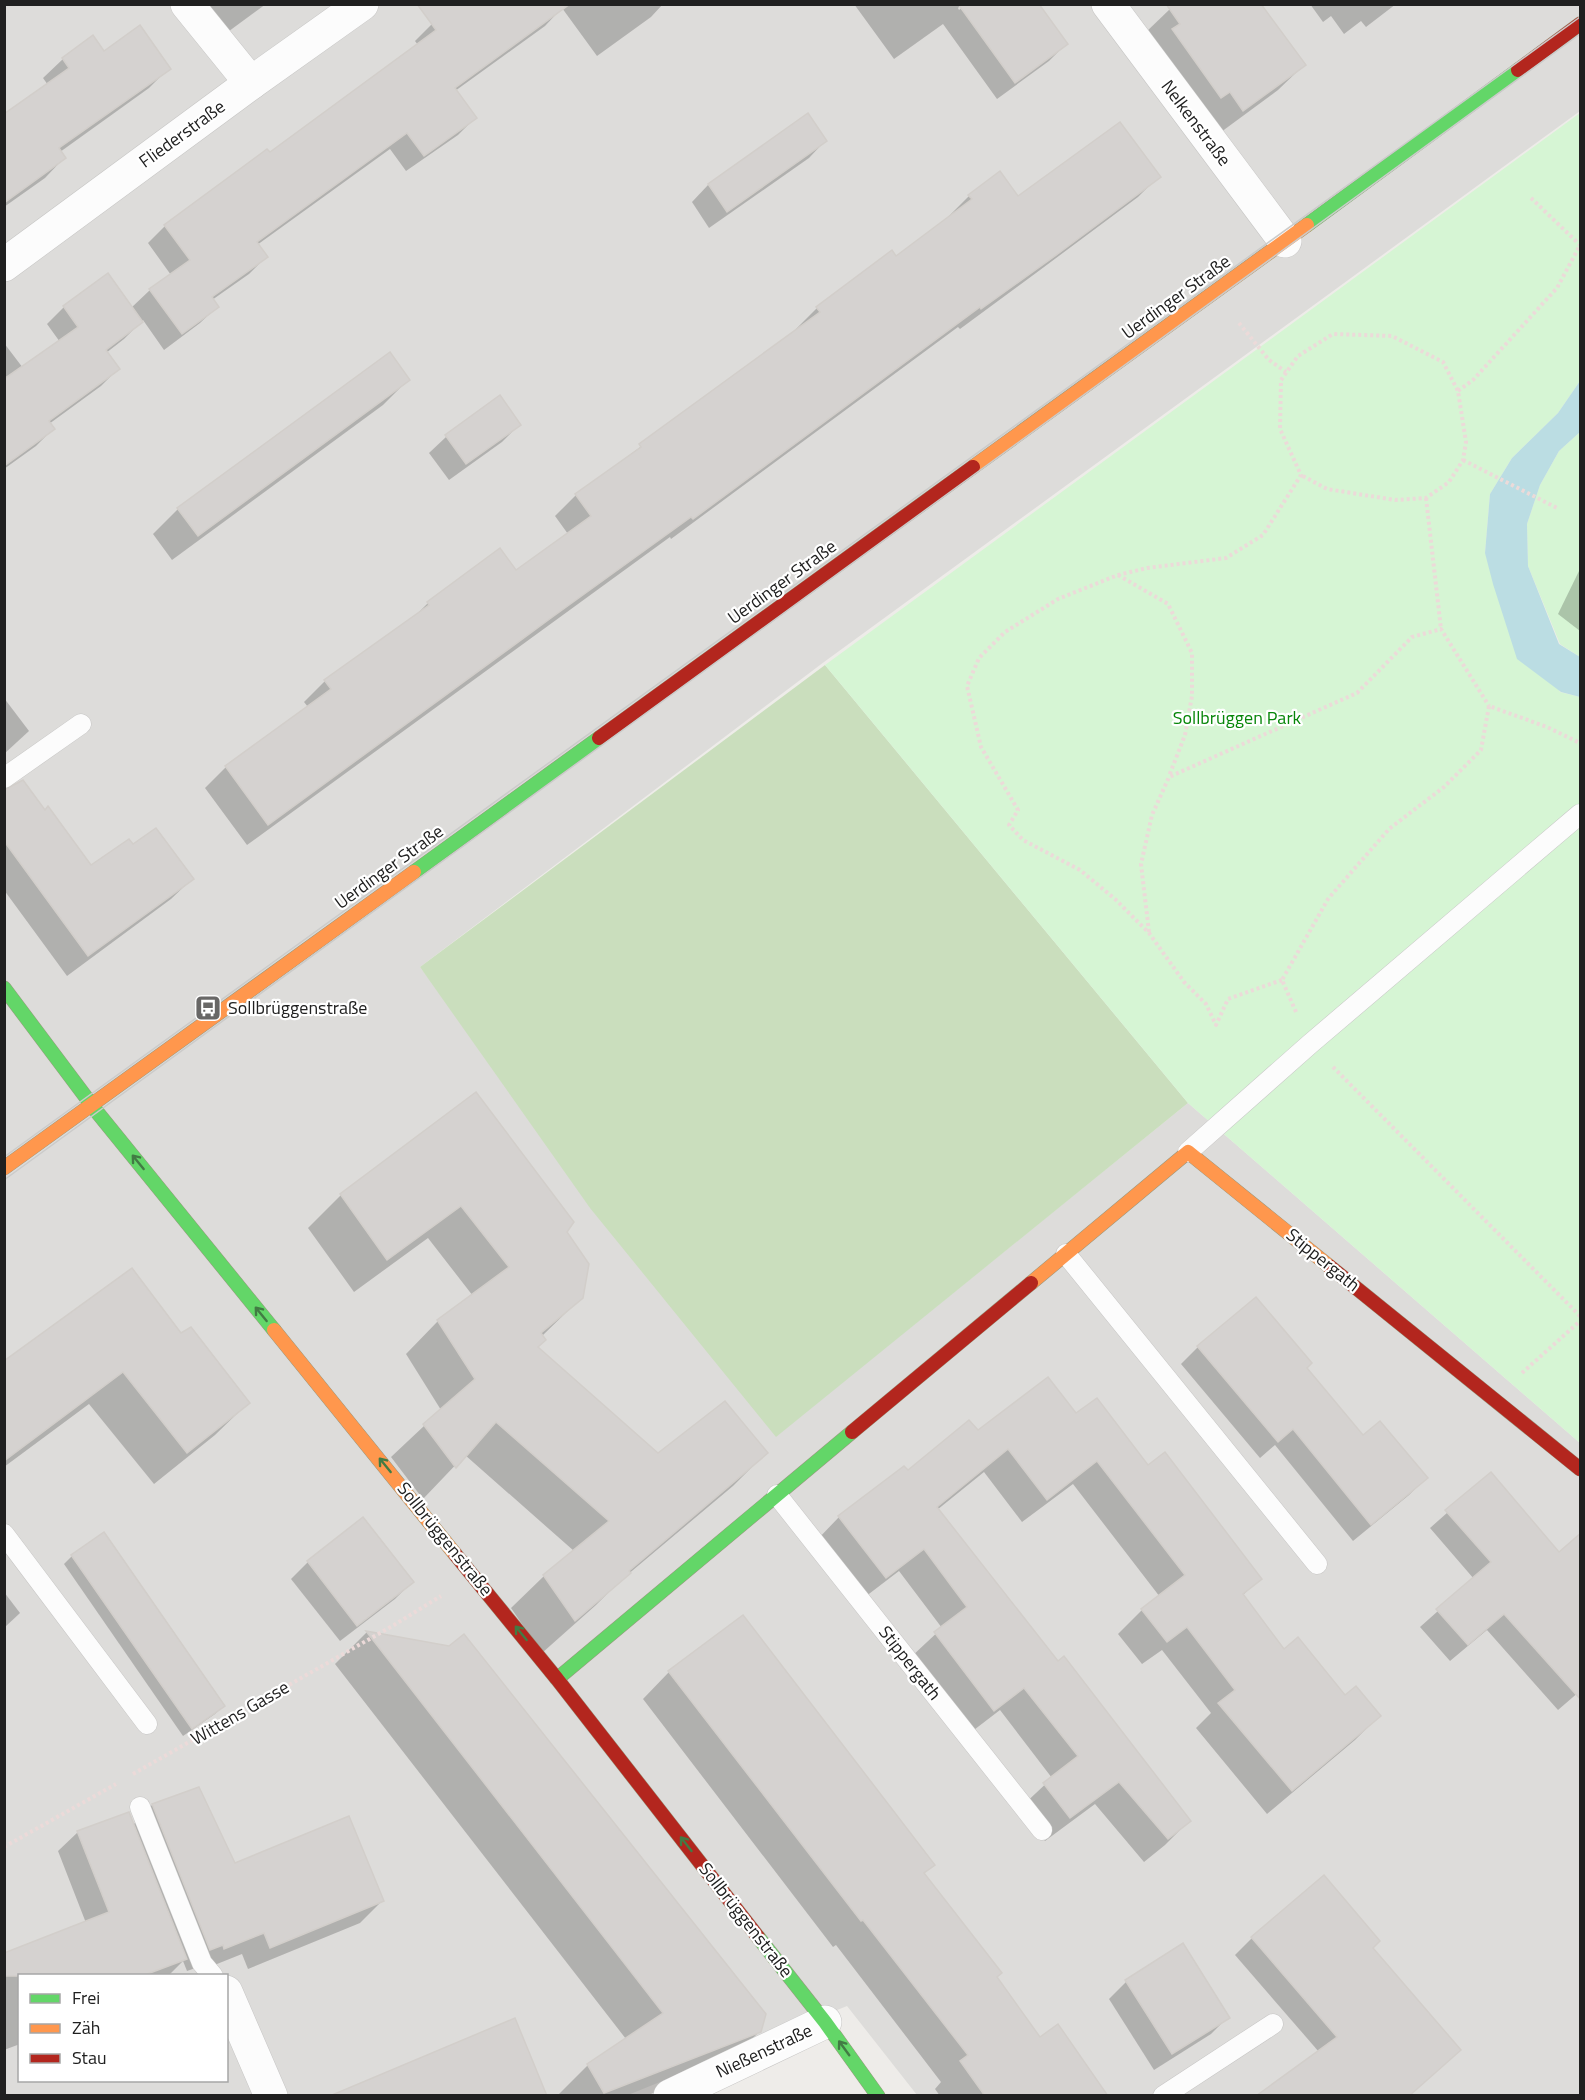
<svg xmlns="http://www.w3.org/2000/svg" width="1585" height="2100" viewBox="0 0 1585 2100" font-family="'Titillium Web',sans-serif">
<rect width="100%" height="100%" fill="#eeece9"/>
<!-- residential -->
<path fill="#dddcda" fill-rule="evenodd" d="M 5,5 L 1580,5 L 1580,111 L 824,662 L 420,967 L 776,1436 L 1188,1103 L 1580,1443 L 1580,2095 L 917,2095 L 847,2006 L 628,2095 L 5,2096 ZM 20,1976 L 226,1976 L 226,2080 L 20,2080 Z"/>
<!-- forest -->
<path fill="#cadebd" d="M 825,665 L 1188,1103 L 776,1437 L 590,1208 L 420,967 Z"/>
<!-- park -->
<g fill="#d6f5d4">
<path d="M 1580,113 L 1580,381 L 1558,413 L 1512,458 L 1490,494 L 1485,553 L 1560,692 L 1580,697 L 1580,1443 L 1188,1103 L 825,665 Z"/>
<path d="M 1580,432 L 1580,657 L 1560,644 L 1528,566 L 1527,524 L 1540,485 L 1559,451 Z"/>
</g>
<!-- water -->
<path fill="#bbdde3" d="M 1580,381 L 1580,432 L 1559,451 L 1540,485 L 1527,524 L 1528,566 L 1559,644 L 1580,657 L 1580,697 L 1561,692 L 1517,659 L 1493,584 L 1485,553 L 1490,494 L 1512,458 L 1558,413 Z"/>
<!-- shadow -->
<g fill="#0003">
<path d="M 198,4 L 266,4 L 221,37 Z"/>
<path d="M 459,4 L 663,4 L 651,17 L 597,56 L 562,8 L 545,26 L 455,91 L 475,118 L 458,135 L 406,171 L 390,149 L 257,245 L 266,257 L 249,274 L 212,300 L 217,307 L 200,323 L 164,350 L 143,320 L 124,339 L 106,353 L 118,369 L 101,386 L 49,424 L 53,429 L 36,446 L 4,469 L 4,343 L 23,368 L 60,342 L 47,324 L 64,307 L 108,276 L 131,308 L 150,290 L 171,275 L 148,243 L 165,226 L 269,154 L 418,45 L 415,41 L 432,24 Z"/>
<path d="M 854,4 L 962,4 L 958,8 L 959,10 L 966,4 L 1066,44 L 1049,61 L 997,99 L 943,24 L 894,59 Z"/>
<path d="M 1310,4 L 1396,4 L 1366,27 L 1361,21 L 1344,34 L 1331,16 L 1323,22 Z"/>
<path d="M 1170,9 L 1304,65 L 1278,90 L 1217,135 L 1144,34 Z"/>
<path d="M 103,53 L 169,68 L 149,88 L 60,152 L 64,158 L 45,178 L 4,207 L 4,116 L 48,85 L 43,78 L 63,59 Z"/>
<path d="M 808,116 L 825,141 L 809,158 L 709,228 L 692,202 L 708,185 Z"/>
<path d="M 1159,176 L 1138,197 L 1036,273 L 960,329 L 958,327 L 671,539 L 670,537 L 247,845 L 205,788 L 226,767 L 308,707 L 304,702 L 325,681 L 409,622 L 428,603 L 500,550 L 516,572 L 568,534 L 555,516 L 576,495 L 797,330 L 796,329 L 817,308 L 896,258 L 948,217 L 969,196 L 1018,198 Z"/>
<path d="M 408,380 L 383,405 L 172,560 L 153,534 L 178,509 Z"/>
<path d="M 519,425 L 502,442 L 449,480 L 429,453 L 446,437 Z"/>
<path d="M 1580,569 L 1580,631 L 1558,614 Z"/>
<path d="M 4,698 L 29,731 L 4,754 Z"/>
<path d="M 4,791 L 91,867 L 133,846 L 192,879 L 171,899 L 67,976 L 4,890 Z"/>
<path d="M 476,1094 L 566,1232 L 581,1298 L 542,1336 L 536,1348 L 658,1455 L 766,1453 L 733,1486 L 620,1581 L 596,1605 L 542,1653 L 511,1608 L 544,1576 L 574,1551 L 465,1455 L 423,1499 L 391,1457 L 441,1410 L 406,1354 L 438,1321 L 473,1296 L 428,1238 L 354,1292 L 308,1228 L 341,1195 Z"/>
<path d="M 181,1335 L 248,1403 L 215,1435 L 154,1484 L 89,1404 L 4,1467 L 4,1363 Z"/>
<path d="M 1198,1347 L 1305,1368 L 1363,1437 L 1426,1478 L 1409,1495 L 1353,1541 L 1275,1445 L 1260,1458 L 1181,1364 Z"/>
<path d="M 1076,1415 L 1147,1467 L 1260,1578 L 1242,1596 L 1284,1651 L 1345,1697 L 1379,1716 L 1355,1740 L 1267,1814 L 1196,1728 L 1211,1713 L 1162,1650 L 1142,1664 L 1118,1634 L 1142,1610 L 1160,1597 L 1073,1484 L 1022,1522 L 984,1472 L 937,1510 L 1057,1663 L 1189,1821 L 1165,1845 L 1144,1862 L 1095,1804 L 1045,1841 L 1020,1808 L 1052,1778 L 1000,1710 L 970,1733 L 911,1657 L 942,1628 L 899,1571 L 861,1600 L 816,1541 L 839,1517 L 908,1472 L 978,1432 Z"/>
<path d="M 1491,1474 L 1580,1691 L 1558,1710 L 1487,1630 L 1450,1661 L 1420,1627 L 1474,1579 L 1430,1528 Z"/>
<path d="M 363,1519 L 412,1582 L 395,1599 L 340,1641 L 291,1579 L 308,1562 Z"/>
<path d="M 104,1534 L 223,1706 L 215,1714 L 183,1736 L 64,1564 L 72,1556 Z"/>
<path d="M 4,1592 L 20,1613 L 4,1628 Z"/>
<path d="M 367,1632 L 450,1648 L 760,2031 L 727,2064 L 646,2096 L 557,2096 L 588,2065 L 626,2039 L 335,1664 Z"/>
<path d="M 669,1672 L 933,1864 L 923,1874 L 1040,2039 L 1107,2096 L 940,2096 L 935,2089 L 941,2082 L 836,1945 L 833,1947 L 643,1699 Z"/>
<path d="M 152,1805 L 234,1865 L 383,1900 L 360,1923 L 248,1969 L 242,1954 L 202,1970 L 201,1966 L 187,1971 L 183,1961 L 168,1976 L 20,1976 L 20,2044 L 4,2050 L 4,1955 L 86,1923 L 58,1851 L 78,1832 L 133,1825 Z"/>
<path d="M 1252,1938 L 1371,1948 L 1459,2049 L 1319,2052 L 1235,1955 Z"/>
<path d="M 1182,1945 L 1228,2017 L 1211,2034 L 1154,2070 L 1109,1999 L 1126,1982 Z"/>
</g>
<!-- building -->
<g fill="#d5d2d0" stroke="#d2ceca" stroke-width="1.5">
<path d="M 417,4 L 570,4 L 455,88 L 477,118 L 424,156 L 407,133 L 257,242 L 268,257 L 212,297 L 219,307 L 182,334 L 149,289 L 190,260 L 164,225 L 267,149 L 270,152 L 436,30 Z"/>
<path d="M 958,4 L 1039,4 L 1068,44 L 1015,83 Z"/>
<path d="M 1166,4 L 1261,4 L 1306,65 L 1243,111 L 1230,92 L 1221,98 L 1172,29 L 1180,24 Z"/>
<path d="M 140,25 L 171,69 L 59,148 L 66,158 L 4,203 L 4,114 L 69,68 L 62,58 L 93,35 L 104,51 Z"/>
<path d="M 808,113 L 827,141 L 727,212 L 708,184 Z"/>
<path d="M 1120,122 L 1161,177 L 1059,253 L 981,309 L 980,307 L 693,519 L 691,517 L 551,618 L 268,825 L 225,766 L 331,689 L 324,680 L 429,605 L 427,602 L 500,548 L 516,570 L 591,516 L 575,494 L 641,447 L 639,444 L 820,312 L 816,307 L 892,250 L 896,256 L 972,199 L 968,195 L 1000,171 L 1018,196 Z"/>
<path d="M 108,273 L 143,322 L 106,350 L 120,369 L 49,421 L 55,429 L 4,466 L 4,379 L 78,327 L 63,306 Z"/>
<path d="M 390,352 L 410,380 L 198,536 L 177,508 Z"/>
<path d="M 500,395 L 521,425 L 466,464 L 445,435 Z"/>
<path d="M 23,780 L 45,810 L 48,806 L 91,865 L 129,839 L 133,844 L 156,828 L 194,879 L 88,956 L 4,841 L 4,790 Z"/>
<path d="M 476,1092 L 574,1222 L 567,1232 L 589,1264 L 583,1298 L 541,1333 L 546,1340 L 538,1347 L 658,1453 L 725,1401 L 768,1453 L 629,1571 L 631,1573 L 575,1621 L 543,1575 L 609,1521 L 496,1422 L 456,1468 L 423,1424 L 475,1379 L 437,1320 L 509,1267 L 461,1206 L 387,1260 L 340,1194 Z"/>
<path d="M 132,1268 L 181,1333 L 191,1327 L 250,1403 L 187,1453 L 123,1372 L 4,1461 L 4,1361 Z"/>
<path d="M 1256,1297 L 1312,1363 L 1307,1368 L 1363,1435 L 1380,1421 L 1428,1478 L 1371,1525 L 1293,1429 L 1278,1442 L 1197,1346 Z"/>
<path d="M 1048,1377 L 1076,1413 L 1097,1398 L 1148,1465 L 1165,1452 L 1262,1579 L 1243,1594 L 1284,1649 L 1298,1637 L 1345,1695 L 1356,1686 L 1381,1716 L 1292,1791 L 1218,1703 L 1235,1690 L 1187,1627 L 1167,1642 L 1141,1609 L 1185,1575 L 1097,1461 L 1047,1500 L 1008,1449 L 937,1507 L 1058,1661 L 1064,1656 L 1191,1821 L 1168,1839 L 1119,1782 L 1070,1818 L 1043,1783 L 1078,1756 L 1024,1688 L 994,1711 L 934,1632 L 967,1607 L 924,1549 L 886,1578 L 838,1516 L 904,1466 L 908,1470 L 969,1420 L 978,1430 Z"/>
<path d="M 1491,1472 L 1559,1552 L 1581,1533 L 1581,1700 L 1504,1614 L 1468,1645 L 1436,1609 L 1491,1562 L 1445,1510 Z"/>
<path d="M 363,1517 L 414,1582 L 357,1626 L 307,1561 Z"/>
<path d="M 104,1532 L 225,1706 L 192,1729 L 71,1555 Z"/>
<path d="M 743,1615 L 935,1865 L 924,1873 L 1002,1973 L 997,1977 L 1040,2037 L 1058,2024 L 1108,2096 L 985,2096 L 960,2061 L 968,2055 L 863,1920 L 861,1921 L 668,1671 Z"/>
<path d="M 366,1631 L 449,1646 L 464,1634 L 766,2014 L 761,2032 L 604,2093 L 587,2064 L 663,2013 Z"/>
<path d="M 199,1787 L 235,1863 L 349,1816 L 384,1901 L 270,1948 L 264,1933 L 224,1949 L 223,1945 L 210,1950 L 152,1804 Z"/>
<path d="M 129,1812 L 187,1959 L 142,1976 L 4,1976 L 4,1953 L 109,1912 L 77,1831 Z"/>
<path d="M 1324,1875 L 1380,1941 L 1373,1948 L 1461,2050 L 1409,2096 L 1256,2096 L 1337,2037 L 1251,1937 Z"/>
<path d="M 1183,1943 L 1230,2018 L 1172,2054 L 1125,1980 Z"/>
<path d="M 515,2018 L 547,2096 L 332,2096 L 332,2095 Z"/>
</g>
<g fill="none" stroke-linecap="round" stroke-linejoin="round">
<defs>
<g id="lane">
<path d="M 4,778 L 81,724"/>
<path d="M 1188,1152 L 1310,1044 L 1580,814"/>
<path d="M 1066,1254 L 1317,1564"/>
<path d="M 777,1495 L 1042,1830"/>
<path d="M 4,1534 L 147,1724"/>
<path d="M 140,1807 L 202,1963 L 213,1976"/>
<path d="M 1163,2096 L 1273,2024"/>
</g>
<g id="street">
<path d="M 187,4 L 251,83"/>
<path d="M 1108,4 L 1285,241"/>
<path d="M 4,265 L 251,83 L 362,4"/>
<path d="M 226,1992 L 271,2096"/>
<path d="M 670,2096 L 825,2022"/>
</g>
<g id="fast">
<path d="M 1307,225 L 1518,70"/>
<path d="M 414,872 L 599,738"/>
<path d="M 4,988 L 97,1112 L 274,1330"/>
<path d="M 557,1679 L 852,1432"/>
<path d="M 758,1937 L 825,2022 L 878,2096"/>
</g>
<g id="slow">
<path d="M 973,467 L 1307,225"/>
<path d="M 4,1168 L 414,872"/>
<path d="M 1031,1283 L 1188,1152 L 1329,1266"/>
<path d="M 274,1330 L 455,1554"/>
</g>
<g id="jam">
<path d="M 1518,70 L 1580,24"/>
<path d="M 599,738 L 973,467"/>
<path d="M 1329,1266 L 1580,1469"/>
<path d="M 852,1432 L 1031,1283"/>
<path d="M 455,1554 L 557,1679 L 758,1937"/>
</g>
</defs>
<!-- lane casing -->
<use href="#lane" stroke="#c7c6c5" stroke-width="21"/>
<!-- street casing -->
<use href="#street" stroke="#c7c6c5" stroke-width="34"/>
<!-- fast casing -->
<use href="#fast" stroke="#99997f" stroke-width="15"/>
<!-- slow casing -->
<use href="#slow" stroke="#99997f" stroke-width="15"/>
<!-- jam casing -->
<use href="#jam" stroke="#99997f" stroke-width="15"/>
<!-- path -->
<g stroke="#ecdad9" stroke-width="4" stroke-dasharray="3 3" stroke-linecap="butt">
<path d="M 1531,198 L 1580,245"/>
<path d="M 1239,323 L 1269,360 L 1286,372"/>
<path d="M 1458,391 L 1473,380 L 1557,288 L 1580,245"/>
<path d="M 1463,460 L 1559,509"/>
<path d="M 1426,498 L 1441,629"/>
<path d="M 1118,575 L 1168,604 L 1192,653 L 1192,696 L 1185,735 L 1169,776"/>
<path d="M 1149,932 L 1141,864 L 1152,815 L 1169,777 L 1357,693 L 1412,637 L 1441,629 L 1489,706"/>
<path d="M 1282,980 L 1228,999 L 1216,1025 L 1206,1004 L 1184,982 L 1149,933 L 1115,899 L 1080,870 L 1023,840 L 1009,825 L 1018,810 L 981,747 L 967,686 L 979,658 L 1005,632 L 1058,599 L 1118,575 L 1147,568 L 1226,558 L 1263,535 L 1301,475 L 1280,429 L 1281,380 L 1298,356 L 1333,334 L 1392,336 L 1443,362 L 1458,391 L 1466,442 L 1463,460 L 1449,482 L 1426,498 L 1395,500 L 1327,489 L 1301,475"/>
<path d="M 1296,1012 L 1282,980 L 1328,899 L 1389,829 L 1444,787 L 1481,750 L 1489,706 L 1547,727 L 1580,743"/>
<path d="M 1333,1067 L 1580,1316"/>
<path d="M 1522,1373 L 1580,1321"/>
<path d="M 133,1774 L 394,1625 L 441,1596"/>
<path d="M 4,1847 L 116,1784"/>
</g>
<!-- lane -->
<use href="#lane" stroke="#fcfcfc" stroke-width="20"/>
<!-- street -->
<use href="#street" stroke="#fcfcfc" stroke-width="33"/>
<!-- fast -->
<use href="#fast" stroke="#63d668" stroke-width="14"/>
<!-- slow -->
<use href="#slow" stroke="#ff974d" stroke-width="14"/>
<!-- jam -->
<use href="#jam" stroke="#b3261e" stroke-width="14"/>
<!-- tram -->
<g stroke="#cbcbca" stroke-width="1.5">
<path d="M 4,1157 L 1580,17"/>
<path d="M 4,1180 L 1580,34"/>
</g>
</g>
<!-- one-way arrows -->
<defs><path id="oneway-shaft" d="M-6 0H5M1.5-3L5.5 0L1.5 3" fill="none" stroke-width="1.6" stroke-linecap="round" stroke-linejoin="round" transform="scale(1.5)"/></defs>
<g stroke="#427b44">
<use href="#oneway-shaft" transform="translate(138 1162) rotate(-129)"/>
<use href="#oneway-shaft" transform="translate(261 1314) rotate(-129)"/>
<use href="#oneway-shaft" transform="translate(385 1465) rotate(-129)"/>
<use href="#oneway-shaft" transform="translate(521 1633) rotate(-129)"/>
<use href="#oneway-shaft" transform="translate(686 1844) rotate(-128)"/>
<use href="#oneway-shaft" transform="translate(844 2048) rotate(-126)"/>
</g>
<!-- icons -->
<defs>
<symbol id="bus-square" viewBox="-11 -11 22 22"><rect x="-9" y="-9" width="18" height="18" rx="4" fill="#686766" stroke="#fff"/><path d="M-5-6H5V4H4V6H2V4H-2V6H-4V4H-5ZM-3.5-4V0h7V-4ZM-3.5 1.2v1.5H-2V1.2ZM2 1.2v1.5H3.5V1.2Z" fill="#fff"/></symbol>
</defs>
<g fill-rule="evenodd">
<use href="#bus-square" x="193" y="993" width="30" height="30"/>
</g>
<g text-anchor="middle" stroke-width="4.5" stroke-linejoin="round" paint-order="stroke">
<!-- street labels -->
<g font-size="18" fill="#202020" stroke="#fff">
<text transform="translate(1196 123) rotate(53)" y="6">Nelkenstraße</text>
<text transform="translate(182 134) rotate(-36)" y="6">Fliederstraße</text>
<text transform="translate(1176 297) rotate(-36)" y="6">Uerdinger Straße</text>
<text transform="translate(782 582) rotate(-36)" y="6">Uerdinger Straße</text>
<text transform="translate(389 867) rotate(-36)" y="6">Uerdinger Straße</text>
<text transform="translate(1323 1260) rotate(39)" y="6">Stippergath</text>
<text transform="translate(445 1539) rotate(51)" y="6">Sollbrüggenstraße</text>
<text transform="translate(910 1663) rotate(52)" y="6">Stippergath</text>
<text transform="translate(240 1713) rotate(-30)" y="6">Wittens Gasse</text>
<text transform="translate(746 1920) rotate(52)" y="6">Sollbrüggenstraße</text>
<text transform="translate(764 2051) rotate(-25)" y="6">Nießenstraße</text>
</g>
<!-- park labels -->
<g font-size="18" fill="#068609" stroke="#fff">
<text x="1237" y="724">Sollbrüggen Park</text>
</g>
<!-- poi labels -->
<g font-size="18" fill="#202020" stroke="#fff" text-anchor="start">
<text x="228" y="1014">Sollbrüggenstraße</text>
</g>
</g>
<!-- border -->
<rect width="1585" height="2100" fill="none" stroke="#202020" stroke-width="12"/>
<!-- legend -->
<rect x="18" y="1974" width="210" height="108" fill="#ffffff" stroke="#a6a6a6" stroke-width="1.5"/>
<rect x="30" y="1994" width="30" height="9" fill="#63d668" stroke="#a6a6a6" stroke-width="1.5"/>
<text x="72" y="2004" font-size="18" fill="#202020">Frei</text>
<rect x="30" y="2024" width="30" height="9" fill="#ff974d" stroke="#a6a6a6" stroke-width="1.5"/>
<text x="72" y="2034" font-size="18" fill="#202020">Zäh</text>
<rect x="30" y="2054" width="30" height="9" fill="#b3261e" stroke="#a6a6a6" stroke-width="1.5"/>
<text x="72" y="2064" font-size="18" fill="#202020">Stau</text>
</svg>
